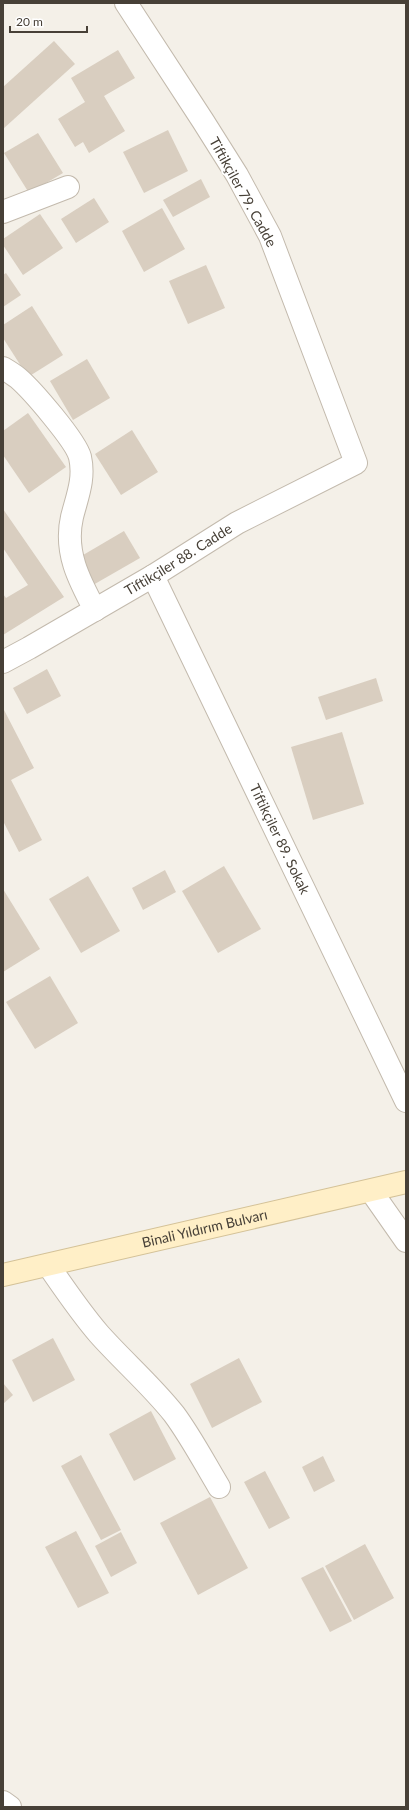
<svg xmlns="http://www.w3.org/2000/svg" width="409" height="1810" viewBox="0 0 409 1810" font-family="Lato,sans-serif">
<rect width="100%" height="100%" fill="#f4f0e8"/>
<!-- building -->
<g fill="#d9cec0">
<path d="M 54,41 L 75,64 L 3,129 L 3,87 Z"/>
<path d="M 118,50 L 135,78 L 104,96 L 125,131 L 89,153 L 83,142 L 75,147 L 58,119 L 85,102 L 71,78 Z"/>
<path d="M 168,130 L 188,171 L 144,193 L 123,152 Z"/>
<path d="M 38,133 L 63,173 L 29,193 L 4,153 Z"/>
<path d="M 201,179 L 210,197 L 173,217 L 163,200 Z"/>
<path d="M 94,198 L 109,222 L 76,243 L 61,219 Z"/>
<path d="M 162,208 L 185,249 L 144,272 L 122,231 Z"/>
<path d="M 40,214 L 63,248 L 23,275 L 3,245 L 3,239 Z"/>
<path d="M 206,265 L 225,308 L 188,324 L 169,281 Z"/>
<path d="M 6,273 L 21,295 L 3,307 L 3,275 Z"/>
<path d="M 32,306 L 63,355 L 28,377 L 3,338 L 3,325 Z"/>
<path d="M 87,359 L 110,398 L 73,420 L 50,381 Z"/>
<path d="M 28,413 L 66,467 L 29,493 L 3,455 L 3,431 Z"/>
<path d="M 132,430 L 158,472 L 121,495 L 95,454 Z"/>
<path d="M 3,509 L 64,597 L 3,635 L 3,594 L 6,598 L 28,585 L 3,548 Z"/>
<path d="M 124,531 L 140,558 L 93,585 L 78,558 Z"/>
<path d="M 47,669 L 61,696 L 27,714 L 13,688 Z"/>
<path d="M 376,678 L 383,701 L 326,720 L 318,697 Z"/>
<path d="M 3,708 L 34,768 L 11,780 L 42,840 L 19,852 L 3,821 Z"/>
<path d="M 342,732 L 364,804 L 313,820 L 291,747 Z"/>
<path d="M 224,866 L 261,929 L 218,953 L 182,891 Z"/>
<path d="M 165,870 L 176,892 L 143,910 L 132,888 Z"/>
<path d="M 88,876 L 120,931 L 81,953 L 49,899 Z"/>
<path d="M 3,889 L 40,949 L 3,972 Z"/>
<path d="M 50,976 L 78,1023 L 35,1049 L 6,1002 Z"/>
<path d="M 53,1338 L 75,1380 L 33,1402 L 12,1360 Z"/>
<path d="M 239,1358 L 262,1402 L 212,1428 L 190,1384 Z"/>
<path d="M 3,1383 L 13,1395 L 3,1404 Z"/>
<path d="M 151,1411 L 176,1459 L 134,1481 L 109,1434 Z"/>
<path d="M 81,1455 L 121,1530 L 101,1540 L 61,1466 Z"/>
<path d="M 323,1456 L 335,1481 L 314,1492 L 302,1467 Z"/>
<path d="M 265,1471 L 290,1518 L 269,1529 L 244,1482 Z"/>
<path d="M 210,1497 L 248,1568 L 198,1595 L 160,1523 Z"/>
<path d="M 76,1531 L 109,1593 L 78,1608 L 45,1547 Z"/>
<path d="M 121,1532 L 137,1563 L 111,1577 L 95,1546 Z"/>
<path d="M 365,1544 L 394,1598 L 354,1620 L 325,1566 Z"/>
<path d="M 323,1567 L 352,1621 L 330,1632 L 301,1578 Z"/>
</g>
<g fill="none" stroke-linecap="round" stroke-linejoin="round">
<defs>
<g id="street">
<path d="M 3,212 L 68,187"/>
<path d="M 3,368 C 8,371 13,374 18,378 C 32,390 76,441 80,457 C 85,479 77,497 72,517 C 64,552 79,580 95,610"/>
<path id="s1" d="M 153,576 L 406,1101"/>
<path id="s2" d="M 3,662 L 29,648 L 153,576 L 237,523 L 356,463 L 270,236 L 237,175 L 203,121 L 126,3"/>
<path d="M 371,1191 L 406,1241"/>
<path d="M 48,1265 C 64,1288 80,1312 99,1334 C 123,1361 151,1385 174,1414 C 191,1437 204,1462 219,1487"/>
<path d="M 3,1802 L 10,1807"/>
</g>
<g id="secondary">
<path id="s3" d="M 3,1275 L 406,1182"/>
</g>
</defs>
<!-- street casing -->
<use href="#street" stroke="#c3baad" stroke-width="24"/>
<!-- secondary casing -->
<use href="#secondary" stroke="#d4c298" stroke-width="24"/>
<!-- street -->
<use href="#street" stroke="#fff" stroke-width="22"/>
<!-- secondary -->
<use href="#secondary" stroke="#ffefc7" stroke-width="22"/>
</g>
<g text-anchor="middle" stroke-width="4" stroke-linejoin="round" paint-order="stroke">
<!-- street labels -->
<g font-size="14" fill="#474037" stroke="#fff">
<text transform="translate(243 192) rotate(61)" y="5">Tiftikçiler 79. Cadde</text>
<text dy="5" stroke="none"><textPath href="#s2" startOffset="203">Tiftikçiler 88. Cadde</textPath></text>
<text dy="5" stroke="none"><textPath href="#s1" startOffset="292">Tiftikçiler 89. Sokak</textPath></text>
<text dy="5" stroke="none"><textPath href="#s3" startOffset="207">Binali Yıldırım Bulvarı</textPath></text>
</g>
</g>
<!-- border -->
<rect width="409" height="1810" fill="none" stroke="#474037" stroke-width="8"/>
<!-- scale -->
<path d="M10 26v6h77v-6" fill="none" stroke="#474037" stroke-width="2"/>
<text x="16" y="26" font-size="12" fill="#474037" stroke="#ffffff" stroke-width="3" paint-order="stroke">20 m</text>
</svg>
